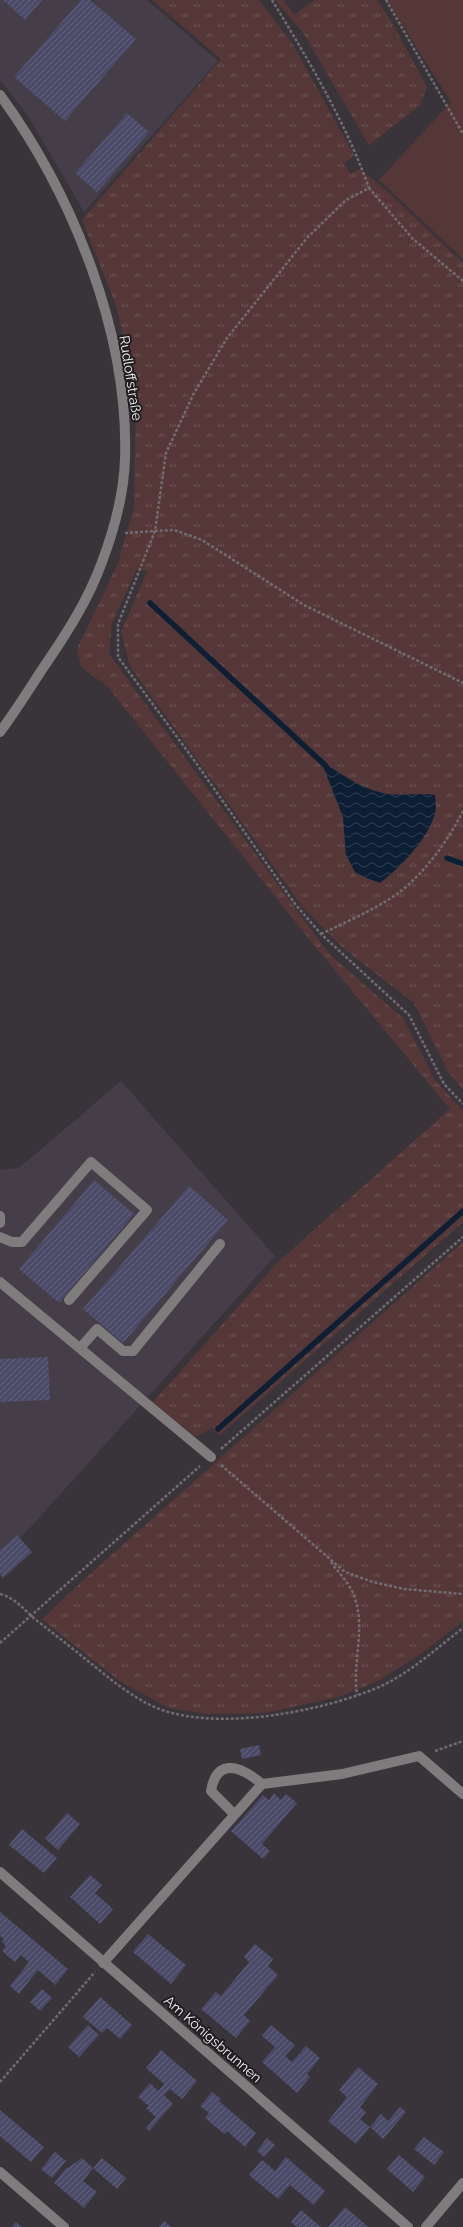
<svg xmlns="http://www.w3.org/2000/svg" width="463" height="2227" viewBox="0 0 463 2227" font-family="Raleway,sans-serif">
<defs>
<pattern id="grass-tufts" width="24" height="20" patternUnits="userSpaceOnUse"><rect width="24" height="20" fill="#563737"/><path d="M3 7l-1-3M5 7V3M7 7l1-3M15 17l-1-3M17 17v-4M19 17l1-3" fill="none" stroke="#6f5454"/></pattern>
<pattern id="water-waves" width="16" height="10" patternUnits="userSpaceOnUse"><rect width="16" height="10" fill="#0d1f35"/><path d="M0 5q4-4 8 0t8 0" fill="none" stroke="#314053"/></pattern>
<pattern id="building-hatch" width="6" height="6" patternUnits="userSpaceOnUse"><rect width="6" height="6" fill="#4b4a68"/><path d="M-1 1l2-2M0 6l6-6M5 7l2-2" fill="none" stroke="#65647e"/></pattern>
</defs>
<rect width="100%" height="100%" fill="#39343a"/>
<!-- built -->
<g fill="#453d48">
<path d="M 0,0 L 147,0 L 218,61 L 84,212 L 28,116 L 0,80 Z"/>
<path d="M 121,1081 L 275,1256 L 0,1561 L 0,1170 L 19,1168 Z"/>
</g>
<!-- grass -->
<g fill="url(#grass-tufts)" fill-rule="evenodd">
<path d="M 152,0 L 259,0 L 292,43 L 354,155 L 344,164 L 351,174 L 359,169 L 380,185 L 463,263 L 463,1090 L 448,1072 L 414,1003 L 343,948 L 301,905 L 130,666 L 121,632 L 147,571 L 137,569 L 112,623 L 109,654 L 329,954 L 403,1018 L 435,1080 L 463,1111 L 463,1222 L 220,1435 L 212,1428 L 196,1437 L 153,1402 L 277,1263 L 450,1109 L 305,934 L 107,686 L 81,667 L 77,649 L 118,563 L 134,507 L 136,393 L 116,305 L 82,220 L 221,59 ZM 322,762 C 343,775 363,790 389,794 C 404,796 420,792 435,795 L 346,855 L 343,817 Z"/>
<path d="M 275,0 L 283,0 L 294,15 L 315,0 L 377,0 L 391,21 L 427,87 L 420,105 L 369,145 L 302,31 Z"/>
<path d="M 463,1242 L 463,1621 L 418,1656 L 378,1681 L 339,1697 L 265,1713 L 206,1714 L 169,1708 L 118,1680 L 42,1619 L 90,1574 Z"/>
</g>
<!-- garden -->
<path fill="#563737" d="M 387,0 L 463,0 L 463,259 L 379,180 L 451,102 Z"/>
<!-- water -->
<path fill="url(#water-waves)" d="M 321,761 C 343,775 362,790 388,794 C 402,796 420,793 435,795 C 435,800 437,808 435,813 C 429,838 400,868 380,883 L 356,874 L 346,855 L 343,817 Z"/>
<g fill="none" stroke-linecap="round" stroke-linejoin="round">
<!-- stream -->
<g stroke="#0d1f35" stroke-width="5.5">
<path d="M 150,603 L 326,766"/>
<path d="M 447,858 L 463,864"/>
<path d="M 218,1429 L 463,1211"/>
</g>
</g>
<!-- building -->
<g fill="url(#building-hatch)">
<path d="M 3,0 L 42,0 L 25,20 Z"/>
<path d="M 81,0 L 90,0 L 136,39 L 65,121 L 14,77 Z"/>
<path d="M 127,113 L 149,132 L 97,192 L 75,173 Z"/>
<path d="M 94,1180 L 134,1214 L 59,1303 L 19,1269 Z"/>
<path d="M 189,1186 L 228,1220 L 123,1343 L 83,1309 Z"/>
<path d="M 48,1357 L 50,1400 L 0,1402 L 0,1359 Z"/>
<path d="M 17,1535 L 32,1552 L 3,1578 L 0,1574 L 0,1550 Z"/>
<path d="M 259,1745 L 261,1755 L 242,1759 L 240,1749 Z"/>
<path d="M 274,1793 L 281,1800 L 286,1794 L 297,1803 L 262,1844 L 270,1851 L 263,1859 L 231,1831 L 263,1795 L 269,1800 Z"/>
<path d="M 67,1813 L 80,1824 L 58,1850 L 45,1839 Z"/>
<path d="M 22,1829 L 57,1858 L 44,1873 L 9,1845 Z"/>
<path d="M 90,1875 L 102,1885 L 95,1893 L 113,1909 L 100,1924 L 70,1897 Z"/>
<path d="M 0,1912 L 68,1969 L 55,1985 L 38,1970 L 19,1994 L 10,1986 L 29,1962 L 21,1955 L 15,1962 L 2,1951 L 6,1946 L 2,1942 L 4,1939 L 0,1936 Z"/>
<path d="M 148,1934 L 186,1965 L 171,1984 L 133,1952 Z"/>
<path d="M 255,1944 L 273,1959 L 268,1966 L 278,1975 L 244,2015 L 250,2021 L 236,2038 L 201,2009 L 216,1992 L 221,1996 L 249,1962 L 244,1957 Z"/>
<path d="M 42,1989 L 52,1998 L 40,2011 L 30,2002 Z"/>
<path d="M 100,1997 L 132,2025 L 120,2039 L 107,2028 L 102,2033 L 83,2017 Z"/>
<path d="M 88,2025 L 99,2035 L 79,2057 L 68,2047 Z"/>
<path d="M 271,2025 L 295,2045 L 285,2056 L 292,2062 L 306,2046 L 320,2058 L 307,2074 L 310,2077 L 297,2093 L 262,2062 L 275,2047 L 262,2036 Z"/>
<path d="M 161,2050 L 197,2081 L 182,2099 L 170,2089 L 164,2095 L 173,2104 L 149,2131 L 146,2128 L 156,2117 L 146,2108 L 149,2106 L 138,2097 L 150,2083 L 158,2091 L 164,2084 L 146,2068 Z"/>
<path d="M 358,2067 L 378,2084 L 360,2107 L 366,2112 L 360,2119 L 370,2127 L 356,2144 L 328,2121 L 347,2097 L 339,2090 Z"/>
<path d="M 212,2092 L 221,2099 L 219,2101 L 256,2133 L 245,2147 L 227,2131 L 224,2134 L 205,2118 L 209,2113 L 200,2106 Z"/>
<path d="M 400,2107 L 406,2112 L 383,2139 L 370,2127 L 381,2114 L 388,2121 Z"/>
<path d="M 0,2110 L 44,2147 L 31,2162 L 0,2136 Z"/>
<path d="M 424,2137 L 444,2152 L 434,2165 L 414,2149 Z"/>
<path d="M 267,2138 L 275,2145 L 264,2157 L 257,2151 Z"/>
<path d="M 55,2152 L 66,2161 L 52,2178 L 41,2169 Z"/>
<path d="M 399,2155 L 425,2177 L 413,2192 L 387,2169 Z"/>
<path d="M 286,2157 L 325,2191 L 314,2205 L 290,2185 L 278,2199 L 249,2175 L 262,2160 L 275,2171 Z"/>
<path d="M 82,2158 L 93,2168 L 83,2181 L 97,2192 L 84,2208 L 54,2183 L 67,2167 L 68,2168 Z"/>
<path d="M 102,2158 L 126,2178 L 117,2189 L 93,2168 Z"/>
<path d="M 345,2207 L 358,2218 L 368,2227 L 328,2227 Z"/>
<path d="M 301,2210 L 321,2227 L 297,2227 L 291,2222 Z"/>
<path d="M 164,2221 L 171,2227 L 159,2227 Z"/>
<path d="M 16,2222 L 22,2227 L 12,2227 Z"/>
</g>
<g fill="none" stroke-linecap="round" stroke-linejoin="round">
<!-- path -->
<g stroke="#716c72" stroke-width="2.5" stroke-dasharray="3 2" stroke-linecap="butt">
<path d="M 272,0 C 309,61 345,121 369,188"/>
<path d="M 386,0 L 463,134"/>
<path d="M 463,281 L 413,239 L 369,188 L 346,200 L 307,238 L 227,338 L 194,393 L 166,453 L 155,531 L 174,530 L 202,540 L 304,605 L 463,683"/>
<path d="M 125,533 L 155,531 L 118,624 L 118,657 L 194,760 L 295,904 L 321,934 L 409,1015 L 444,1084 L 463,1104"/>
<path d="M 321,934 C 346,922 374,910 397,894 C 424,874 448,841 463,811"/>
<path d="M 221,1449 L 463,1237"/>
<path d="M 221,1465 L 345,1572 L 373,1582 L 404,1589 L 463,1594"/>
<path d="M 331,1562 C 338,1572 348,1582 353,1593 C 367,1626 352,1661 357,1695"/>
<path d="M 0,1594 C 16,1598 24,1610 36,1620 C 62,1640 88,1661 114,1682 C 125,1690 138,1699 150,1705 C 209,1734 321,1712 379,1687 C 409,1674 438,1647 463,1628"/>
<path d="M 0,1643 L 200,1466"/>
<path d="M 435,1751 L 463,1741"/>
<path d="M 0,2082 L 95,1972"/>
</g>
<!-- minor -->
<g stroke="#7f7c7d" stroke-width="10">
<path d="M 0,95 C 73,195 129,334 125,459 C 124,493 114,530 102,562 C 88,601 65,636 41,671 C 28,691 15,712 0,732"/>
<path d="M 0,1216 L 0,1223"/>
<path d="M 0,1237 L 12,1242 L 22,1242 L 91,1162 L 147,1210 L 69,1300"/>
<path d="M 0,1282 L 211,1457"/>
<path d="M 80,1348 L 97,1329 L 123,1351 L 133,1351 L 220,1244"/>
<path d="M 234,1814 L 211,1791 C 217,1756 242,1767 262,1784 L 342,1774 L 419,1756 L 463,1794"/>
<path d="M 0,1872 L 408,2227"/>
<path d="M 103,1963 L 262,1784"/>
<path d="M 0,2172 L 64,2227"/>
<path d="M 426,2227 L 463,2183"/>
</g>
</g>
<g text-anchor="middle" stroke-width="4" stroke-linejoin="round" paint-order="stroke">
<!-- street labels -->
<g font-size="14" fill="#f2eff3" stroke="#1f1d1f">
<text transform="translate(131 378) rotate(81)" y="5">Rudloffstraße</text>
<text transform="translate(213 2039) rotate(41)" y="5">Am Königsbrunnen</text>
</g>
</g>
</svg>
